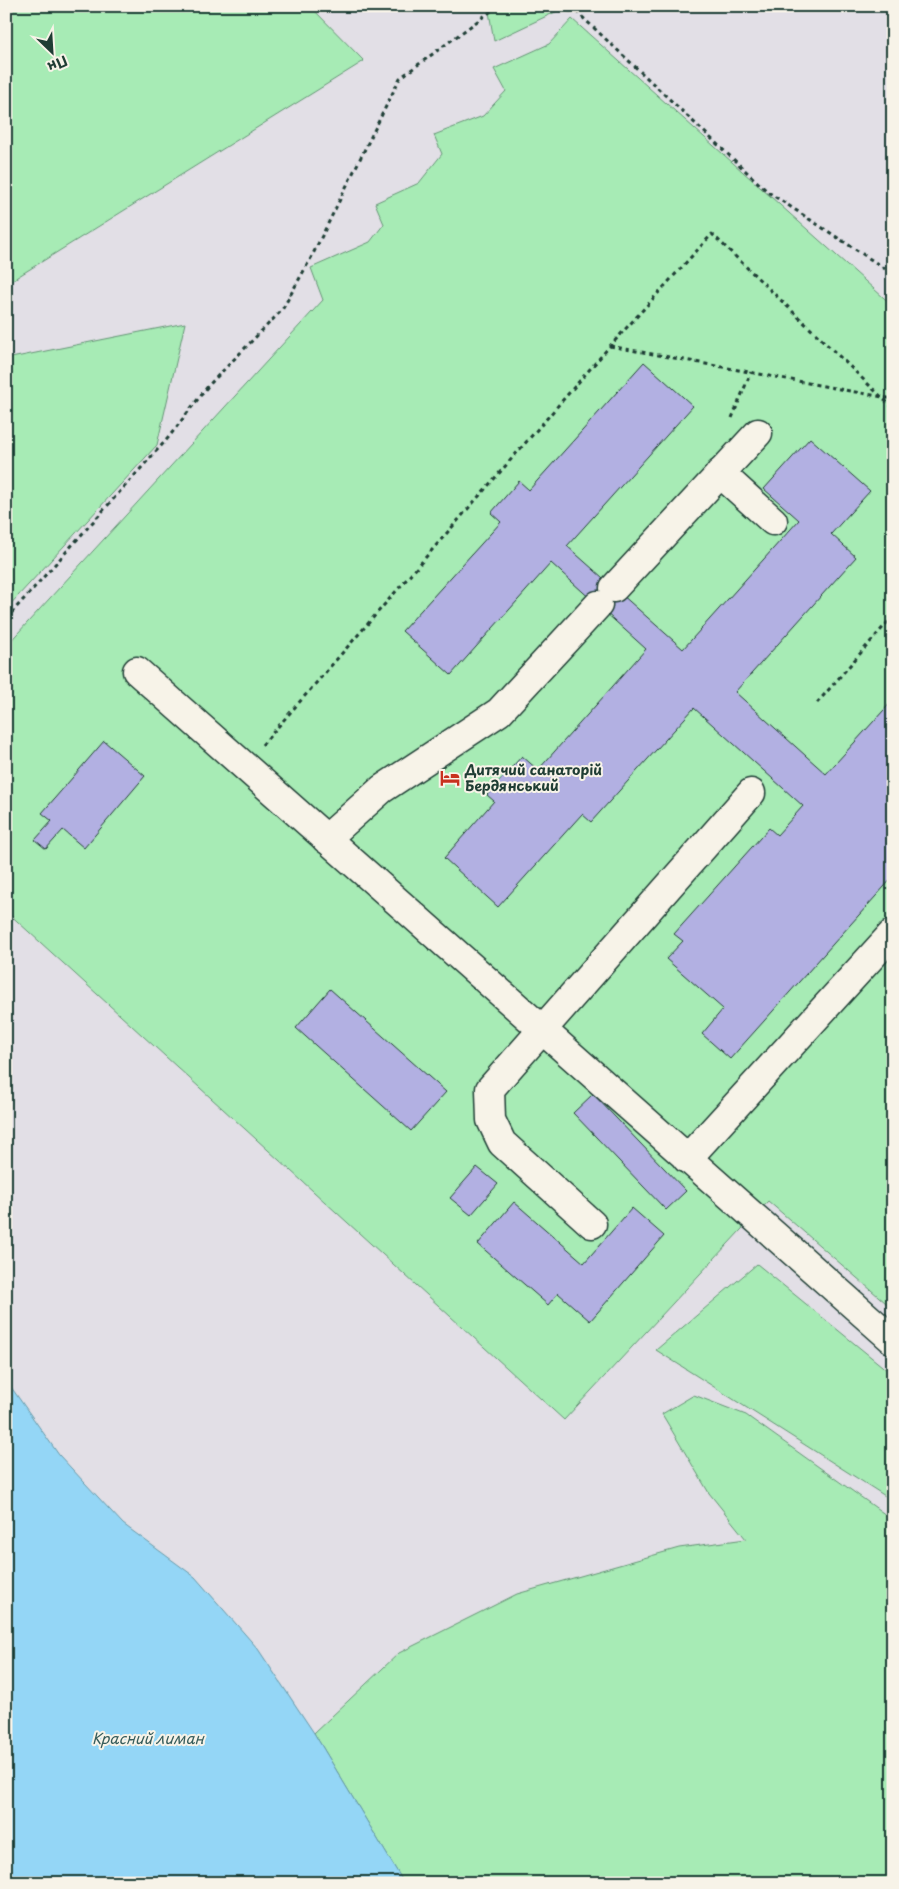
<svg xmlns="http://www.w3.org/2000/svg" width="899" height="1889" viewBox="0 0 899 1889" font-family="'Playpen Sans',sans-serif">
<rect width="100%" height="100%" fill="#e2dfe6"/>
<filter id="ink" filterUnits="userSpaceOnUse"><feTurbulence type="fractalNoise" baseFrequency=".02" numOctaves="2"/><feDisplacementMap in="SourceGraphic" scale="10" xChannelSelector="R" yChannelSelector="G"/><feConvolveMatrix kernelMatrix="1 2 1 2 8 2 1 2 1" color-interpolation-filters="sRGB"/></filter>
<g filter="url(#ink)">
<!-- green -->
<g fill="#a7ebb5" stroke="#639474">
<path d="M 6,6 L 310,6 L 364,61 L 6,284 Z"/>
<path d="M 488,6 L 568,6 L 494,41 Z"/>
<path d="M 572,19 L 893,306 L 893,1309 L 768,1201 L 564,1420 L 6,911 L 6,646 L 323,300 L 311,268 L 370,242 L 384,224 L 375,203 L 419,183 L 442,154 L 434,135 L 483,116 L 506,91 L 494,69 L 549,44 Z"/>
<path d="M 185,323 L 157,445 L 6,609 L 6,359 Z"/>
<path d="M 757,1264 L 893,1375 L 893,1501 L 656,1350 Z"/>
<path d="M 694,1395 L 746,1415 L 893,1520 L 893,1883 L 404,1883 L 314,1733 L 399,1653 L 517,1594 L 679,1548 L 746,1539 L 709,1493 L 662,1414 Z"/>
</g>
<!-- water -->
<path fill="#94d6f6" stroke="#6599a8" d="M 6,1380 L 59,1455 L 123,1524 L 195,1577 L 258,1649 L 314,1733 L 404,1883 L 6,1883 Z"/>
<!-- building -->
<g fill="#b2b0e2" stroke="#1f3d34">
<path d="M 644,362 L 693,406 L 567,546 L 683,649 L 799,520 L 764,489 L 810,438 L 870,491 L 831,534 L 856,557 L 735,692 L 826,774 L 893,700 L 893,877 L 730,1059 L 702,1034 L 723,1009 L 666,959 L 683,941 L 674,934 L 769,828 L 777,835 L 803,806 L 694,708 L 591,822 L 582,814 L 498,907 L 444,858 L 494,801 L 487,795 L 522,756 L 538,770 L 646,649 L 551,563 L 451,675 L 402,631 L 501,522 L 491,513 L 519,481 L 529,490 Z"/>
<path d="M 104,741 L 145,776 L 84,848 L 63,830 L 46,849 L 35,840 L 52,821 L 42,813 Z"/>
<path d="M 330,989 L 446,1092 L 411,1131 L 296,1028 Z"/>
<path d="M 593,1094 L 686,1191 L 666,1210 L 573,1113 Z"/>
<path d="M 477,1167 L 498,1184 L 471,1215 L 450,1198 Z"/>
<path d="M 514,1202 L 584,1263 L 632,1208 L 664,1236 L 590,1321 L 558,1293 L 548,1305 L 478,1244 Z"/>
</g>
<g fill="none" stroke-linecap="round" stroke-linejoin="round">
<defs>
<g id="minor">
<path d="M 720,473 L 773,521"/>
<path d="M 614,588 L 758,433"/>
<path d="M 137,671 L 893,1340"/>
<path d="M 326,839 L 382,789 L 499,712 L 598,605"/>
<path d="M 687,1159 L 893,933"/>
<path d="M 592,1224 L 502,1143 L 491,1120 L 490,1089 L 751,793"/>
</g>
</defs>
<!-- minor casing -->
<use href="#minor" stroke="#1f3d34" stroke-width="31"/>
<!-- path -->
<g stroke="#1f3d34" stroke-width="3" stroke-dasharray="4 4" stroke-linecap="butt">
<path d="M 528,6 L 577,12 L 768,192 L 893,274"/>
<path d="M 610,346 L 893,399"/>
<path d="M 732,418 L 751,372"/>
<path d="M 6,619 L 168,438 L 208,386 L 282,310 L 311,258 L 400,78 L 498,6"/>
<path d="M 817,703 L 893,616"/>
<path d="M 262,745 L 610,346 L 712,234 L 893,408"/>
</g>
<!-- minor -->
<use href="#minor" stroke="#f7f3e8" stroke-width="28"/>
</g>
</g>
<!-- icons -->
<defs>
<symbol id="hotel-bare" viewBox="-9 -9 18 18"><path d="M-6-4.5h1.5V1H6V5H4.5V3h-9V5H-6ZM-4 0a1.8 1.8 0 1 1 3.6 0ZM.5 0V-2.5h3Q6-2.5 6 0Z" fill="#c8321e" stroke="#f7f3e8" stroke-width="2.5" paint-order="stroke"/></symbol>
</defs>
<g fill-rule="evenodd">
<use href="#hotel-bare" x="436" y="764" width="28" height="28"/>
</g>
<g text-anchor="middle" stroke-width="4" stroke-linejoin="round" paint-order="stroke">
<!-- poi labels -->
<g font-size="14" font-weight="bold" fill="#1f3d34" stroke="#f7f3e8" text-anchor="start">
<text x="465" y="775">Дитячий санаторій<tspan x="465" dy="16">Бердянський</tspan></text>
</g>
<!-- water labels -->
<g font-size="15" font-style="italic" fill="#365c5b" stroke="#f7f3e8">
<text x="148" y="1744">Красний лиман</text>
</g>
</g>
<!-- margin -->
<rect width="899" height="1889" fill="none" stroke="#f7f3e8" stroke-width="25"/>
<rect x="12" y="12" width="874" height="1864" fill="none" stroke="#1f3d34" stroke-width="2" filter="url(#ink)"/>
<!-- north arrow -->
<g transform="translate(52 52) rotate(155)" stroke="#f7f3e8" stroke-width="4" paint-order="stroke">
<path d="M0-4L9 19L0 12L-9 19Z" fill="#1f3d34"/>
<text y="-8" font-size="14" font-weight="bold" text-anchor="middle" fill="#1f3d34">Пн</text>
</g>
</svg>
